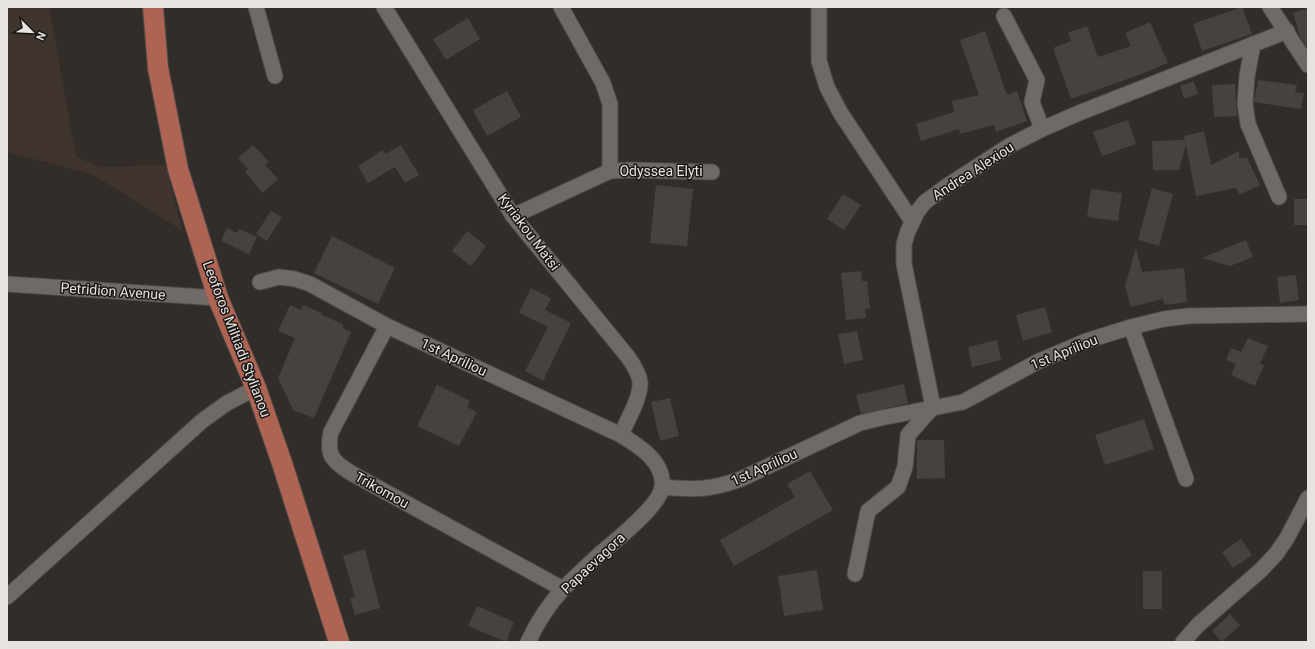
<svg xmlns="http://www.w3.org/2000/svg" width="1315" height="649" viewBox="0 0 1315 649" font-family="Roboto,sans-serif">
<rect width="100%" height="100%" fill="#322d29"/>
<!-- built -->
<path fill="#40352e" d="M 7,7 L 49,7 L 76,157 L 101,167 L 166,165 L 182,230 L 92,174 L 7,152 Z"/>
<!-- building -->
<g fill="#47423e">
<path d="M 1242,7 L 1252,34 L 1202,51 L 1193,24 Z"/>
<path d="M 1308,8 L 1308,49 L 1300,36 L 1293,13 Z"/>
<path d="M 468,18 L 480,39 L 446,60 L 433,39 Z"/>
<path d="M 1150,22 L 1168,63 L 1139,75 L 1071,99 L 1053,48 L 1071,41 L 1068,33 L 1087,26 L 1098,57 L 1131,46 L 1125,33 Z"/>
<path d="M 985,31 L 1007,95 L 1017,91 L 1027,121 L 996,132 L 994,125 L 960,134 L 959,129 L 921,141 L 916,124 L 954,112 L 952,101 L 979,95 L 960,40 Z"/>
<path d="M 1258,80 L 1297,85 L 1295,92 L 1304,93 L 1301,109 L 1254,102 Z"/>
<path d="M 1194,81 L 1198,94 L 1184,99 L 1180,86 Z"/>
<path d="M 1235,84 L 1237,116 L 1214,117 L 1212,85 Z"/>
<path d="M 507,91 L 521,117 L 487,136 L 473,110 Z"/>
<path d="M 1128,120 L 1136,144 L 1102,156 L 1093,132 Z"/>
<path d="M 1204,131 L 1211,165 L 1239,151 L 1239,158 L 1247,158 L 1260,185 L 1239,195 L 1236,188 L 1196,196 L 1186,145 L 1179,170 L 1153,170 L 1152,141 L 1185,140 L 1184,136 Z"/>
<path d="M 253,145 L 269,162 L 265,165 L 278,179 L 263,193 L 245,172 L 248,169 L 238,158 Z"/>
<path d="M 401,145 L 419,175 L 405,183 L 395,167 L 368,183 L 358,166 L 383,150 L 386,154 Z"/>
<path d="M 656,185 L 693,189 L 687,246 L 650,243 Z"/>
<path d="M 1152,188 L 1173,194 L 1159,246 L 1138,240 Z"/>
<path d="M 1091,189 L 1122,193 L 1118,221 L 1087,217 Z"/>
<path d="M 843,194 L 861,205 L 844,230 L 827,219 Z"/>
<rect x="1294" y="199" width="14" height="26"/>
<path d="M 271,211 L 282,217 L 267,241 L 256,234 Z"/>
<path d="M 227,228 L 237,233 L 239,229 L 257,237 L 249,254 L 221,241 Z"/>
<path d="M 467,231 L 486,246 L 471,266 L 452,251 Z"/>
<path d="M 332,236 L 395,268 L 378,304 L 314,273 Z"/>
<path d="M 1246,240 L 1253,257 L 1230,266 L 1202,258 Z"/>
<path d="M 1136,248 L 1142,272 L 1184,268 L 1187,302 L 1164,305 L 1163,299 L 1131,307 L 1125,286 Z"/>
<path d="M 861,271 L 862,281 L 867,281 L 870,308 L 865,309 L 866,318 L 846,320 L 841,273 Z"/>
<path d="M 1296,275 L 1299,300 L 1280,303 L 1277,277 Z"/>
<path d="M 531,288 L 551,298 L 545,310 L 571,323 L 543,381 L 525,371 L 548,327 L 519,313 Z"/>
<path d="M 290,305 L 301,310 L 303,305 L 322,313 L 321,314 L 344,325 L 342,328 L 351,332 L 314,418 L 293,410 L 278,378 L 295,338 L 278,331 Z"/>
<path d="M 1045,307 L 1052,332 L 1023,341 L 1016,315 Z"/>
<path d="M 857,331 L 863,360 L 844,364 L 838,334 Z"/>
<path d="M 1248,338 L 1268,346 L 1260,364 L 1264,365 L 1255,386 L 1231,375 L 1236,364 L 1226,360 L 1231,348 L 1241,352 Z"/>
<path d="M 997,340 L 1001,360 L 972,367 L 968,347 Z"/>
<path d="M 904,384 L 908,403 L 861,414 L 856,395 Z"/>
<path d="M 437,385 L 470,401 L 467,407 L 477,412 L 459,446 L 417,426 Z"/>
<path d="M 670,398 L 679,436 L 660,441 L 651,402 Z"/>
<path d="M 1144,419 L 1154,449 L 1105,465 L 1095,435 Z"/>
<path d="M 917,440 L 944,440 L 945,478 L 917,479 Z"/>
<path d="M 810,471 L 833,510 L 734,566 L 720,540 L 795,497 L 787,484 Z"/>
<path d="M 1241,539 L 1252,555 L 1233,568 L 1222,552 Z"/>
<path d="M 365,549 L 380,608 L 355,615 L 350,598 L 355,597 L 343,556 Z"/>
<path d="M 817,570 L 823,610 L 784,616 L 778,576 Z"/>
<rect x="1143" y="571" width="19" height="38"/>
<path d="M 477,606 L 514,622 L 506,642 L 468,626 Z"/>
<path d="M 1230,614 L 1240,625 L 1222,642 L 1212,631 Z"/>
</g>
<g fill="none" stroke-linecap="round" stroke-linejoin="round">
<defs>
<g id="minor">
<path d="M 256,7 L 275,76"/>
<path d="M 384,7 L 513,216 L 628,357 C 633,364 639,373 640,382 C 641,398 627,420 621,435"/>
<path d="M 819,7 L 819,61 L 827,87 L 840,112 L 912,221"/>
<path d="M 1270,7 L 1308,65"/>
<path d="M 1004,16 L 1037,80 L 1032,102 L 1042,129"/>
<path d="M 1253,44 L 1247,76 L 1245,104 L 1248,124 L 1279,197"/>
<path d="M 610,171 L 630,170 L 712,172"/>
<path d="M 513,216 L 610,171 L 610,104 L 603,83 L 561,7"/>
<path d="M 260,282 L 279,277 L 295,279 L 310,284 L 387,326 L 621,435 C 639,446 665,462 662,487 C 660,506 616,540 601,553 C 588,565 575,577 563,589 C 549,604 537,623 528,642"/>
<path d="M 7,284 L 218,298"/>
<path d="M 387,326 L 331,432 C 326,455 332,461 351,473 L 563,589"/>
<path d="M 1131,327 L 1186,479"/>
<path d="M 933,407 L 904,264 L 904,244 L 908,231 L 917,212 L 925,202 L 947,186 L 1009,146 L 1042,129 L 1079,113 L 1287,31"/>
<path d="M 662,487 C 694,490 711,490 741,479 L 860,423 L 881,418 L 963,402 L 1037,362 L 1086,341 L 1131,327 L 1164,319 L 1188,316 L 1308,314"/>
<path d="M 855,574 L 868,511 L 898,487 L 905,467 L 908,435 L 933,407"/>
<path d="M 7,597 L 202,421 L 227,403 L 256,388"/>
<path d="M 1183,642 L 1198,625 L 1261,570 L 1276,554 L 1287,538 L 1308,498"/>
</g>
<path id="major" d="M 153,7 L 158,68 L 178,169 L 218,298 L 256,388 L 282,463 L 339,642"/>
</defs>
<!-- minor casing -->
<use href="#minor" stroke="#4f4b48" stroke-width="17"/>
<!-- major casing -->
<use href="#major" stroke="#4f4b48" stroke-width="22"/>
<!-- minor -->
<use href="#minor" stroke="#706a66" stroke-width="15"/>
<!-- major -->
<use href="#major" stroke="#ae6353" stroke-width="20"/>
</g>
<g text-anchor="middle" stroke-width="3" stroke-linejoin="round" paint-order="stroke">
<!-- street labels -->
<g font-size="14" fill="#e7e3e1" stroke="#181614">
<text x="661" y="176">Odyssea Elyti</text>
<text transform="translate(973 171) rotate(-33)" y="5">Andrea Alexiou</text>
<text transform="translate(529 232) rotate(53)" y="5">Kyriakou Matsi</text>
<text transform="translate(113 291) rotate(4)" y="5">Petridion Avenue</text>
<text transform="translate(237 339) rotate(69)" y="5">Leoforos Miltiadi Stylianou</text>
<text transform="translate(1064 352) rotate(-22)" y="5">1st Apriliou</text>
<text transform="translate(454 357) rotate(25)" y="5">1st Apriliou</text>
<text transform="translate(764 467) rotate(-24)" y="5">1st Apriliou</text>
<text transform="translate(382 490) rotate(29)" y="5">Trikomou</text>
<text transform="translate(593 563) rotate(-43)" y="5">Papaevagora</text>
</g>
</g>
<!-- border -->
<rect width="1315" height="649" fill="none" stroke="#e7e3e1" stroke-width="16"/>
<!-- north arrow -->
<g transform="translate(32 32) rotate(114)" stroke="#181614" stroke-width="3" paint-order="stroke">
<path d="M0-3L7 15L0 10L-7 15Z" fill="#e7e3e1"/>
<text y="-6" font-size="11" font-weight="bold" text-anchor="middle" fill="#e7e3e1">N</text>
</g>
</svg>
